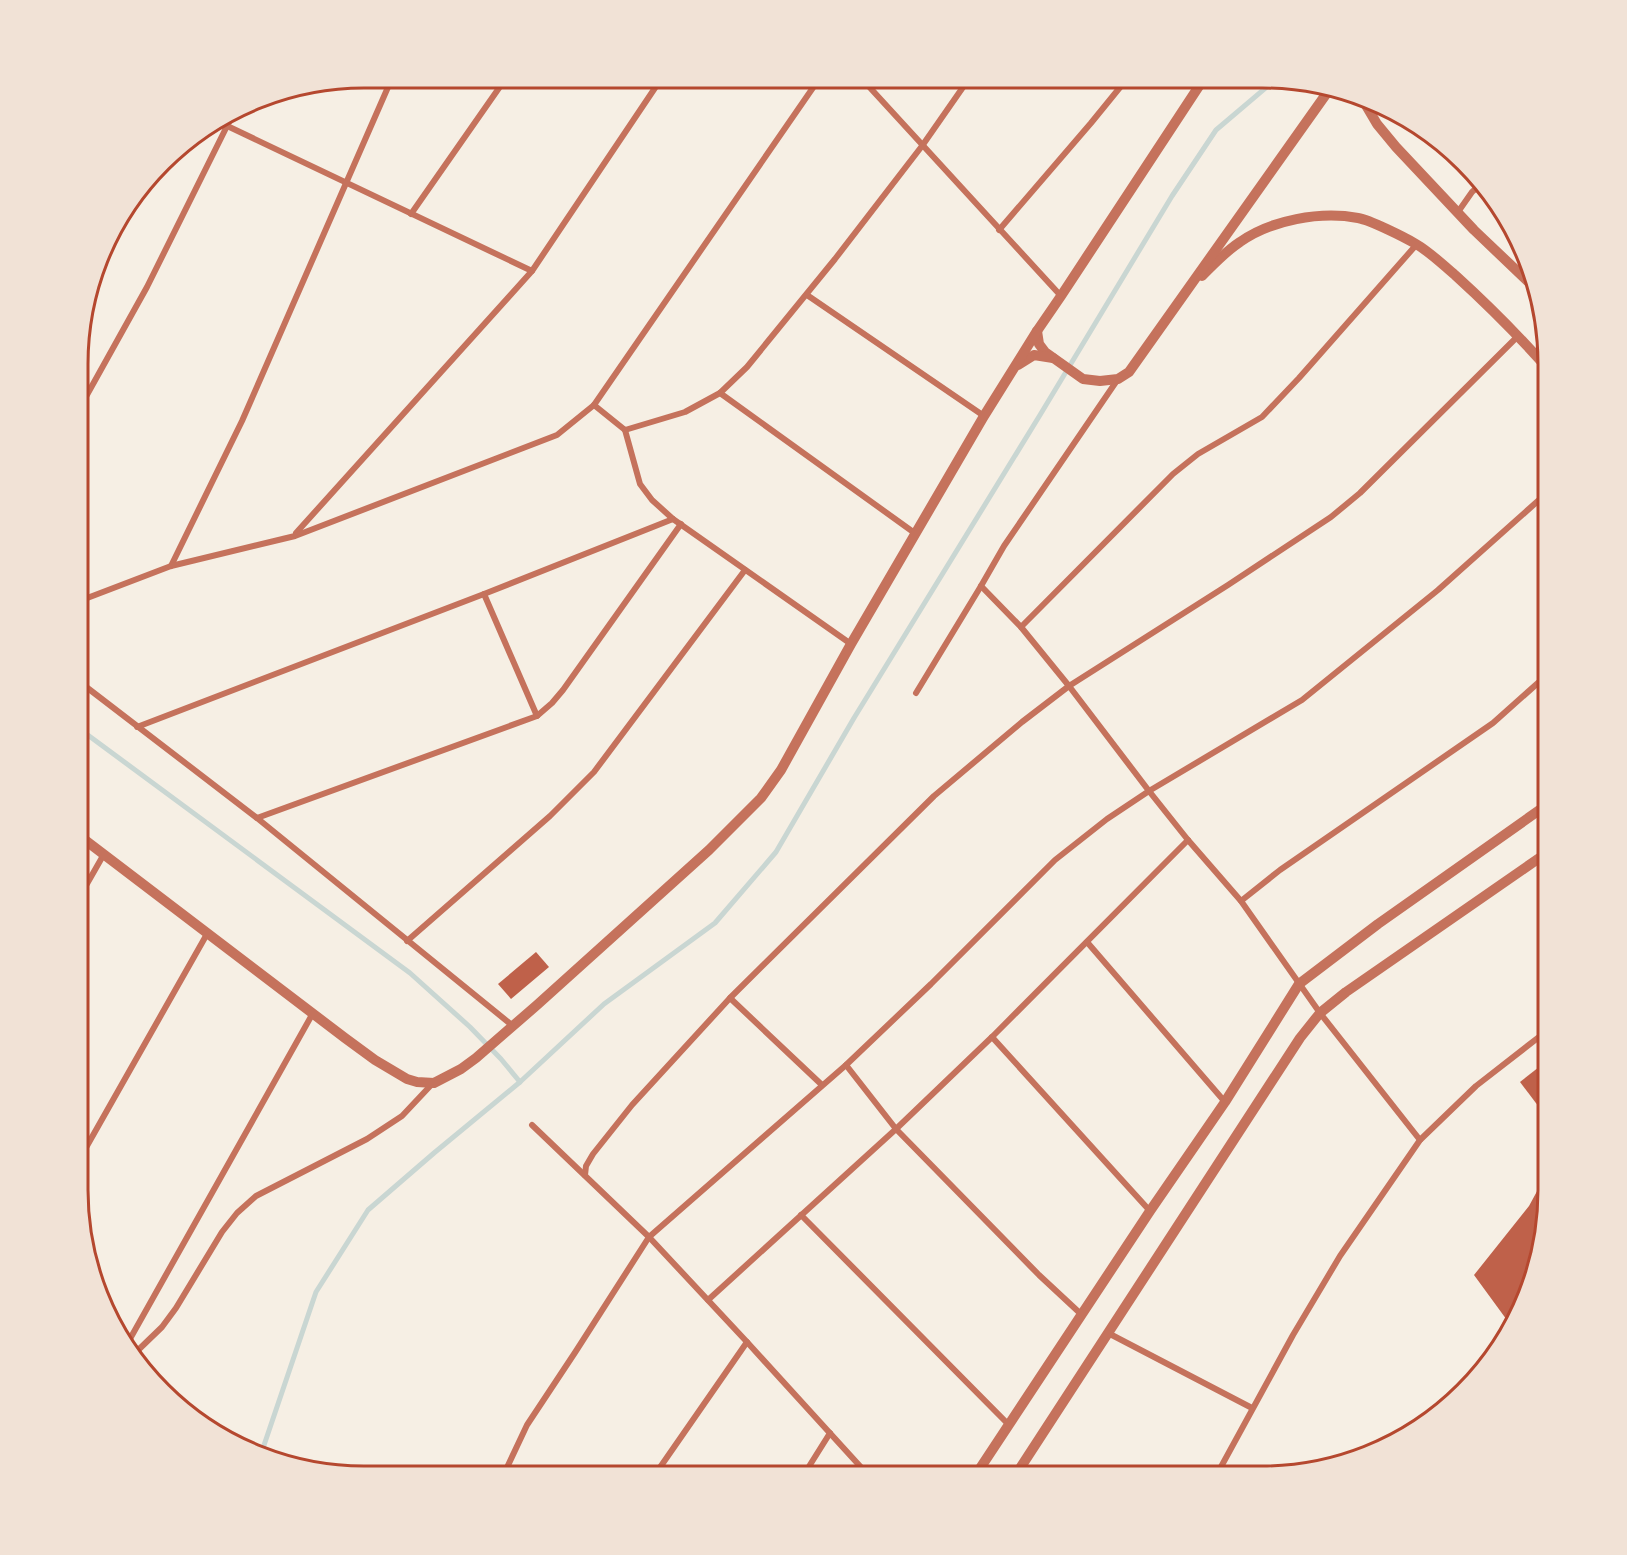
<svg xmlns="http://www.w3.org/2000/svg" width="1627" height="1555" viewBox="0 0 1627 1555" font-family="'PT Sans',sans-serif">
<rect width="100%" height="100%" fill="#f6efe4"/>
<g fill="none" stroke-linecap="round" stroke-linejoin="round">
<!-- stream -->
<g stroke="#c9d6d2" stroke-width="5">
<path d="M 81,730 L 410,973 L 470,1027 L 501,1059 L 520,1082"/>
<path d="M 261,1454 L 316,1292 L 368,1210 L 434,1153 L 520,1082 L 604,1004 L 715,923 L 776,852 L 854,718 L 1040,415 L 1172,196 L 1216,130 L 1275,80"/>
</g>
</g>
<!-- building -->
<g fill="#bf614a">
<path d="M 536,952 L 549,967 L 511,999 L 498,984 Z"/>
<path d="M 1548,1060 L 1548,1119 L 1520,1082 Z"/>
<path d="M 1548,1171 L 1548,1209 L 1519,1318 L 1512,1327 L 1474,1275 L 1529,1206 Z"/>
</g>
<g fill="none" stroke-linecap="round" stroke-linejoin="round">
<!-- minor -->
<g stroke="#c5725c" stroke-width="6">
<path d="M 862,79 L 1061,296"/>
<path d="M 221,123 L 532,271"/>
<path d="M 1458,212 L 1472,192 L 1482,183"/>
<path d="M 411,214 L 506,78"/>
<path d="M 999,230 L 1091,123 L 1126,80"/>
<path d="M 807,295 L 984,416"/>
<path d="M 720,393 L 916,534"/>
<path d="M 83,402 L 147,287 L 232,116"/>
<path d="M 594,405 L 625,430 L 685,412 L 720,393 L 747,367 L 835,259 L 922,146 L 968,80"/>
<path d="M 625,430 L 640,484 L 652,500 L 673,519 L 851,644"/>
<path d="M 296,533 L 532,271 L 661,79"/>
<path d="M 171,566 L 242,421 L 392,78"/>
<path d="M 981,586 L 1021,627 L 1069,686 L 1149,791 L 1188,840 L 1241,901 L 1320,1013 L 1420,1140"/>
<path d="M 484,594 L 537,716"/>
<path d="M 82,600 L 171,566 L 295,536 L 557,435 L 594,405 L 819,79"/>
<path d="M 1021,627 L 1173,474 L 1198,454 L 1262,417 L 1299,378 L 1417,244"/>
<path d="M 81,683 L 257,818 L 513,1026"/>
<path d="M 916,693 L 981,586 L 1004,546 L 1118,379"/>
<path d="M 137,727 L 484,594 L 673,519"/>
<path d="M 257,818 L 537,716 L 552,703 L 563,690 L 681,524"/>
<path d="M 80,896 L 104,854"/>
<path d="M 1241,901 L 1280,870 L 1493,723 L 1548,674"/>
<path d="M 407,941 L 550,816 L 594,772 L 745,570"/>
<path d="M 1087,942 L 1225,1102"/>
<path d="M 730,998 L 822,1085"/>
<path d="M 992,1037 L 1150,1211"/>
<path d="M 846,1065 L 896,1129 L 1039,1275 L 1082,1315"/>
<path d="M 532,1125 L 649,1237 L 747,1342 L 869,1476"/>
<path d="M 79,1160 L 207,934"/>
<path d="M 585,1175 L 586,1166 L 593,1154 L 632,1105 L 730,998 L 934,796 L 1022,722 L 1069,686 L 1228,585 L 1331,517 L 1360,493 L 1518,336"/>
<path d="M 801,1215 L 1009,1425"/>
<path d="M 708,1300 L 896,1129 L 992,1037 L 1188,840"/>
<path d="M 1108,1333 L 1252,1408"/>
<path d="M 126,1346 L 313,1013"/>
<path d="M 132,1356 L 162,1327 L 176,1308 L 222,1232 L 237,1213 L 256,1196 L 367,1139 L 402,1116 L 433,1083"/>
<path d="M 503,1476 L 527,1425 L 576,1351 L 649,1237 L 846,1065 L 931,984 L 1055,860 L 1107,819 L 1149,791 L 1302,700 L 1438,590 L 1548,492"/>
<path d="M 654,1476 L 747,1342"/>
<path d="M 803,1476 L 830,1433"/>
<path d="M 1216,1476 L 1293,1335 L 1340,1256 L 1420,1140 L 1476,1086 L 1548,1030"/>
</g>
<!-- tertiary -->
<g stroke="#c5725c" stroke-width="10">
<path d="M 1364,102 L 1377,124 L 1396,147 L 1474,230 L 1537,290"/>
<path d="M 1202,276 C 1214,264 1226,251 1240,242 C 1271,220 1320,211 1358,218 C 1370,220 1404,237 1416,244 C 1430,252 1443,265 1455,275 C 1488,305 1519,336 1548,369"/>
<path d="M 1037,331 L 1039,344 L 1045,352 L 1083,379 L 1100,381 L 1118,379 L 1129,372 L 1329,90"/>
<path d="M 1018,365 L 1034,355 L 1053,358"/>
<path d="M 81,837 L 345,1038 L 375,1060 L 407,1079 L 417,1082 L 434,1083 L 461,1069 L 476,1058 L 537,1005 L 709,850 L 761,798 L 781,770 L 851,644 L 984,416 L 1037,331 L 1061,296 L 1203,80"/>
<path d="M 975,1476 L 1150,1211 L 1225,1102 L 1299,984 L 1378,924 L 1548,804"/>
<path d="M 1015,1476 L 1300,1038 L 1320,1013 L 1346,992 L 1548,852"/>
</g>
</g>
<!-- crop -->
<path d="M0 0H1627V1555H0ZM364 88H1262A276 276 0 0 1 1538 364V1190A276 276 0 0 1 1262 1466H364A276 276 0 0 1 88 1190V364A276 276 0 0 1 364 88Z" fill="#f1e2d6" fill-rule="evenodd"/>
<path fill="none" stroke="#b5482f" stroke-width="3" d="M364 88H1262A276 276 0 0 1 1538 364V1190A276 276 0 0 1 1262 1466H364A276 276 0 0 1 88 1190V364A276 276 0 0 1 364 88Z"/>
</svg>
